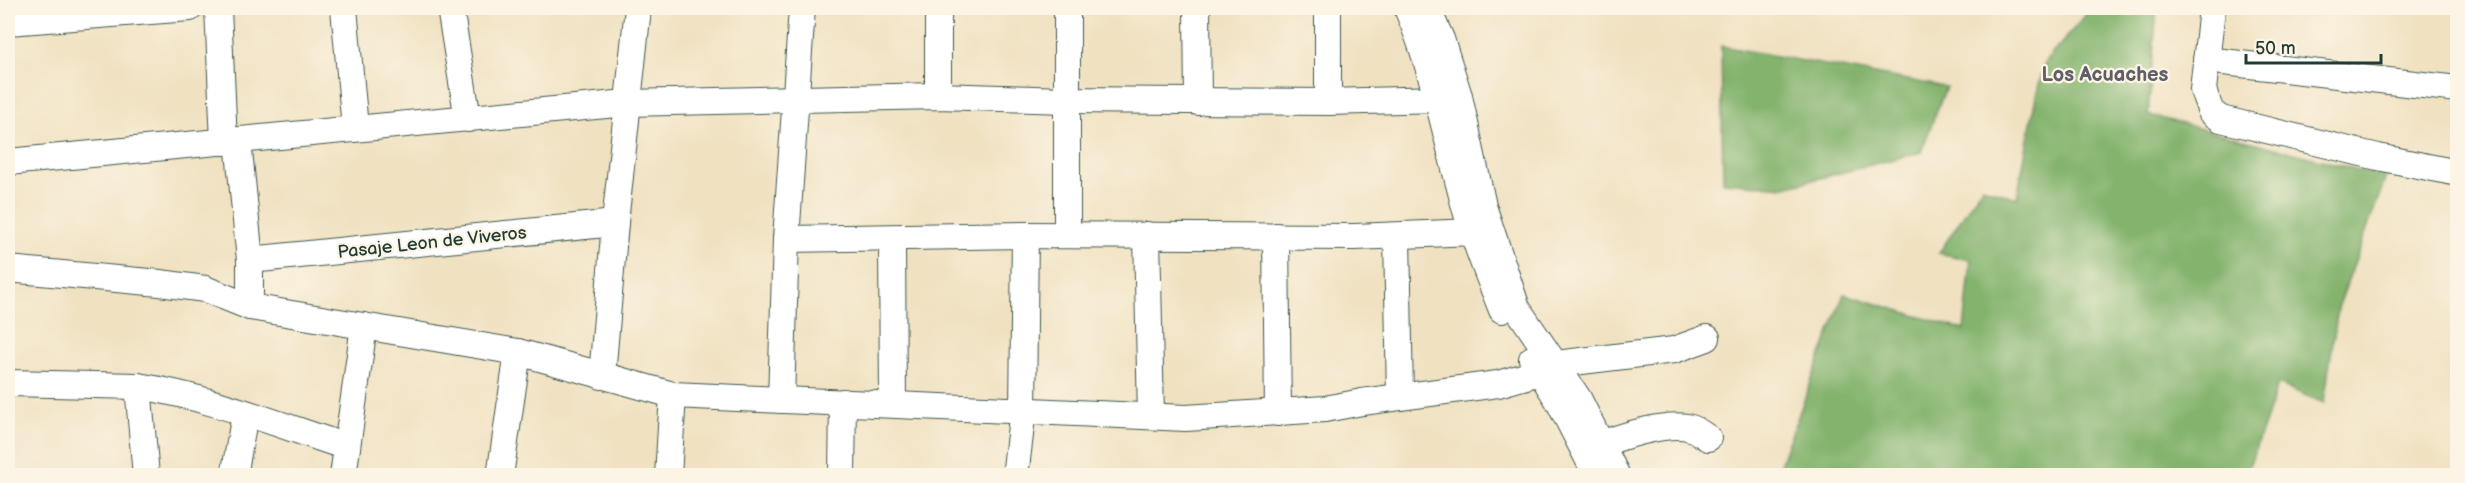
<svg xmlns="http://www.w3.org/2000/svg" width="2465" height="483" viewBox="0 0 2465 483" font-family="'Balsamiq Sans',sans-serif">
<rect width="100%" height="100%" fill="#fcf5e5"/>
<filter id="ink" filterUnits="userSpaceOnUse"><feTurbulence type="fractalNoise" baseFrequency=".0167" numOctaves="2"/><feDisplacementMap in="SourceGraphic" scale="12" xChannelSelector="R" yChannelSelector="G"/><feConvolveMatrix kernelMatrix="1 2 1 2 8 2 1 2 1" color-interpolation-filters="sRGB"/></filter>
<filter id="wash" filterUnits="userSpaceOnUse"><feTurbulence type="fractalNoise" baseFrequency=".008" numOctaves="4" result="noise"/><feDisplacementMap in="SourceGraphic" scale="24" xChannelSelector="R" yChannelSelector="G"/><feGaussianBlur stdDeviation="1.35" result="paint"/><feColorMatrix in="noise" values="0 0 0 0 0 0 0 0 0 0 0 0 0 0 0 0 0 1.4 0 .05"/><feComposite in="paint" operator="in"/></filter>
<g filter="url(#wash)">
<rect width="100%" height="100%" fill="#f0e1c1"/>
<!-- forest -->
<g fill="#83b36d" stroke="#517850" stroke-width="1.5">
<path d="M 2087,8 L 2157,8 L 2148,115 L 2386,177 L 2338,308 L 2324,403 L 2278,384 L 2246,475 L 1776,475 L 1844,294 L 1964,330 L 1971,260 L 1939,253 L 1982,187 L 2017,198 L 2036,96 L 2045,62 L 2090,10 Z"/>
<path d="M 1721,46 L 1946,87 L 1921,152 L 1785,187 L 1723,182 Z"/>
</g>
</g>
<g filter="url(#ink)">
<g fill="none" stroke-linecap="round" stroke-linejoin="round">
<defs>
<g id="minor">
<path d="M 218,8 L 224,142"/>
<path d="M 344,8 L 355,128"/>
<path d="M 450,8 L 468,119"/>
<path d="M 1067,8 L 1067,235"/>
<path d="M 1197,8 L 1198,102"/>
<path d="M 1407,8 C 1432,66 1444,127 1460,188 C 1470,230 1486,270 1502,310"/>
<path d="M 1427,8 L 1441,39 L 1459,96 L 1483,206 L 1517,308 L 1578,398 L 1617,476"/>
<path d="M 2212,8 L 2203,90 L 2211,112 L 2221,119 L 2378,157 L 2458,173"/>
<path d="M 8,22 L 190,8"/>
<path d="M 2206,60 L 2458,89"/>
<path d="M 938,96 L 938,8"/>
<path d="M 1328,102 L 1328,8"/>
<path d="M 238,141 L 250,260 L 250,307"/>
<path d="M 8,162 L 627,103 L 938,96 L 1066,100 L 1328,102 L 1439,99 L 1459,96"/>
<path d="M 1147,235 L 1151,416"/>
<path d="M 1276,236 L 1278,413"/>
<path d="M 1397,236 L 1400,397"/>
<path d="M 892,238 L 893,404"/>
<path d="M 786,239 L 1025,235 L 1355,237 L 1473,232"/>
<path d="M 250,260 L 615,223"/>
<path d="M 8,269 L 160,283 L 205,289 L 250,307 L 518,352 L 673,395 L 1186,418 L 1325,409 L 1362,402 L 1498,384 L 1540,372 L 1556,364 L 1674,350 L 1707,338"/>
<path d="M 1532,359 L 1558,400 L 1597,476"/>
<path d="M 602,376 L 615,223 L 638,8"/>
<path d="M 8,383 L 138,386 C 210,397 279,425 347,447"/>
<path d="M 138,386 L 146,476"/>
<path d="M 781,400 L 786,239 L 802,8"/>
<path d="M 1601,444 C 1623,436 1669,421 1691,428 C 1697,430 1703,435 1708,438"/>
<path d="M 234,476 L 245,414"/>
<path d="M 343,476 L 364,326"/>
<path d="M 500,476 L 518,352"/>
<path d="M 668,476 L 673,395"/>
<path d="M 842,476 L 843,402"/>
<path d="M 1015,476 L 1023,410 L 1025,235"/>
</g>
</defs>
<!-- minor casing -->
<use href="#minor" stroke="#3e5649" stroke-width="28"/>
<!-- minor -->
<use href="#minor" stroke="#fff" stroke-width="26"/>
</g>
</g>
<g text-anchor="middle" stroke-width="4.5" stroke-linejoin="round" paint-order="stroke">
<!-- street labels -->
<g font-size="18" fill="#1f3d34" stroke="#fcf5e5">
<text transform="translate(432 242) rotate(-6)" y="6">Pasaje Leon de Viveros</text>
</g>
<!-- neighbourhood labels -->
<g font-size="20" font-weight="bold" fill="#5f5f6a" stroke="#fcf5e5">
<text x="2105" y="81">Los Acuaches</text>
</g>
</g>
<!-- margin -->
<rect width="2465" height="483" fill="none" stroke="#fcf5e5" stroke-width="30"/>
<!-- scale -->
<path d="M2246 54v9h135v-9" fill="none" stroke="#1f3d34" stroke-width="3"/>
<text x="2255" y="54" font-size="18" fill="#1f3d34" stroke="#fcf5e5" stroke-width="4.5" paint-order="stroke">50 m</text>
</svg>
